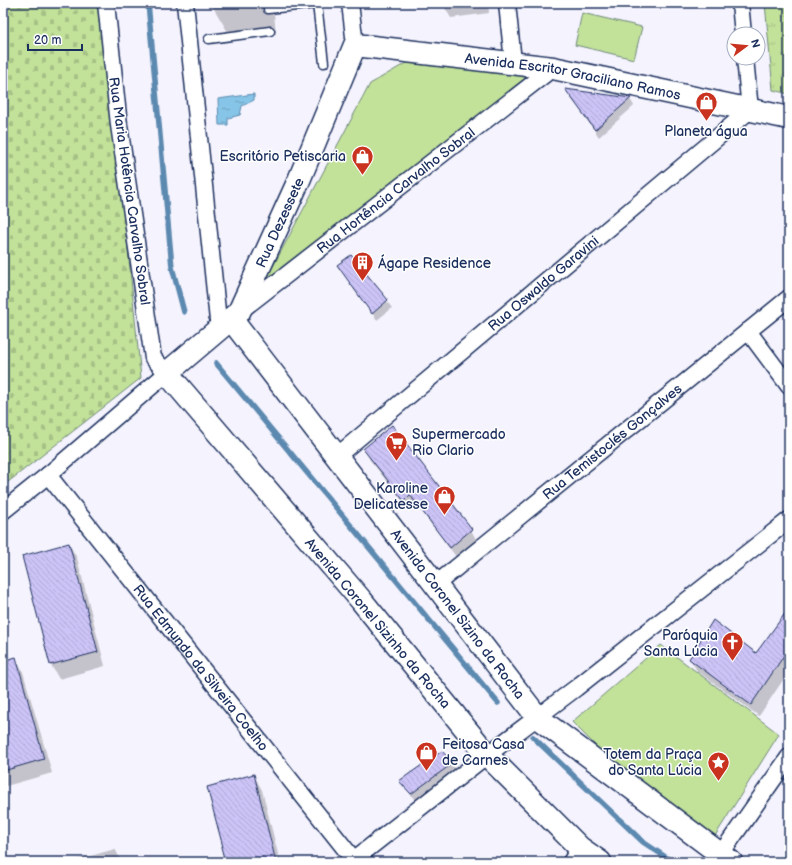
<svg xmlns="http://www.w3.org/2000/svg" width="792" height="865" viewBox="0 0 792 865" font-family="'Balsamiq Sans',sans-serif">
<defs>
<pattern id="grass-tufts" width="24" height="20" patternUnits="userSpaceOnUse"><rect width="24" height="20" fill="#c2e199"/><path d="M3 7l-1-3M5 7V3M7 7l1-3M15 17l-1-3M17 17v-4M19 17l1-3" fill="none" stroke="#a6c186"/></pattern>
<pattern id="cemetery-stones" width="16" height="16" patternUnits="userSpaceOnUse"><rect width="16" height="16" fill="#c2e199"/><path d="M2 7V4a2 2 0 0 1 4 0v3zM10 15v-3a2 2 0 0 1 4 0v3z" fill="#a6c186"/></pattern>
<pattern id="water-ripples" width="26" height="14" patternUnits="userSpaceOnUse"><rect width="26" height="14" fill="#86c5e7"/><path d="M2 4q2-2 4 0t4 0M15 11q2-2 4 0t4 0" fill="none" stroke="#6da0be"/></pattern>
<pattern id="building-back-hatch" width="6" height="6" patternUnits="userSpaceOnUse"><rect width="6" height="6" fill="#ccc3f6"/><path d="M-1 5l2 2M0 0l6 6M5-1l2 2" fill="none" stroke="#afa8d5"/></pattern>
</defs>
<rect width="100%" height="100%" fill="#f5f3fd"/>
<filter id="ink" filterUnits="userSpaceOnUse"><feTurbulence type="fractalNoise" baseFrequency=".025" numOctaves="2"/><feDisplacementMap in="SourceGraphic" scale="8" xChannelSelector="R" yChannelSelector="G"/><feConvolveMatrix kernelMatrix="1 2 1 2 8 2 1 2 1" color-interpolation-filters="sRGB"/></filter>
<g filter="url(#ink)">
<!-- grass -->
<path fill="url(#grass-tufts)" stroke="#6e887c" d="M 765,3 L 789,3 L 789,94 L 773,90 Z"/>
<!-- cemetery -->
<path fill="url(#cemetery-stones)" stroke="#6e887c" d="M 3,3 L 103,3 L 141,378 L 3,486 Z"/>
<!-- park -->
<g fill="#c2e199" stroke="#6e887c">
<path d="M 582,13 L 642,27 L 634,59 L 575,45 Z"/>
<path d="M 406,63 L 521,73 L 527,81 L 261,289 L 370,84 Z"/>
<path d="M 661,645 L 779,734 L 715,836 L 606,756 L 572,722 Z"/>
</g>
<!-- water -->
<path fill="url(#water-ripples)" stroke="#5b89b0" d="M 254,94 L 254,100 L 242,106 L 240,115 L 228,118 L 228,125 L 219,125 L 218,99 Z"/>
<!-- shadow -->
<g fill="#0003">
<path d="M 213,3 L 273,3 L 276,34 L 232,39 L 213,7 Z"/>
<path d="M 442,3 L 488,3 L 489,13 L 451,18 Z"/>
<path d="M 567,91 L 630,99 L 634,106 L 599,137 Z"/>
<path d="M 351,256 L 392,308 L 377,320 L 342,272 Z"/>
<path d="M 392,427 L 471,530 L 477,541 L 457,558 L 417,505 L 411,511 L 370,460 L 364,449 Z"/>
<path d="M 69,544 L 77,558 L 105,666 L 59,679 L 51,665 Z"/>
<path d="M 789,609 L 789,671 L 759,716 L 697,671 L 690,659 L 756,654 Z"/>
<path d="M 15,658 L 23,672 L 52,773 L 6,786 L 3,781 L 3,662 Z"/>
<path d="M 452,764 L 456,770 L 415,800 L 401,782 Z"/>
<path d="M 254,776 L 262,790 L 280,862 L 227,862 L 208,788 Z"/>
<path d="M 115,849 L 122,862 L 69,862 Z"/>
</g>
<g fill="none" stroke-linecap="round" stroke-linejoin="round">
<!-- stream -->
<g stroke="#5b89b0" stroke-width="5.5">
<path d="M 148,3 L 172,267 L 184,312"/>
<path d="M 216,363 L 498,703"/>
<path d="M 533,737 L 643,842 L 673,862"/>
</g>
</g>
<!-- building -->
<g fill="url(#building-back-hatch)" stroke="#1b2f5e">
<path d="M 565,89 L 631,98 L 595,130 Z"/>
<path d="M 351,255 L 388,300 L 372,314 L 337,265 Z"/>
<path d="M 392,425 L 472,529 L 450,548 L 410,495 L 404,501 L 363,449 Z"/>
<path d="M 69,543 L 98,652 L 50,665 L 22,556 Z"/>
<path d="M 789,608 L 789,648 L 751,705 L 689,659 L 713,620 L 756,653 Z"/>
<path d="M 16,657 L 44,759 L 3,771 L 3,661 Z"/>
<path d="M 442,751 L 453,763 L 411,794 L 399,781 Z"/>
<path d="M 254,774 L 276,862 L 225,862 L 221,847 L 223,847 L 207,787 Z"/>
</g>
<g fill="none" stroke-linecap="round" stroke-linejoin="round">
<defs>
<g id="lane">
<path d="M 268,9 L 317,4 L 324,63"/>
<path d="M 209,39 L 270,31"/>
</g>
<g id="street">
<path d="M 185,3 L 219,330"/>
<path d="M 350,3 L 355,45"/>
<path d="M 507,3 L 513,62"/>
<path d="M 740,3 L 743,34"/>
<path id="s1" d="M 240,311 L 553,68"/>
<path d="M 748,331 L 789,386"/>
<path id="s2" d="M 337,456 L 750,110 L 745,58"/>
<path id="s3" d="M 48,475 L 354,860"/>
<path d="M 3,511 L 48,475 L 167,373 L 153,358 L 119,125 L 106,3"/>
<path id="s4" d="M 435,585 L 789,298"/>
<path d="M 720,855 L 789,757"/>
<path d="M 351,862 L 487,755 L 576,688 L 789,520"/>
<path d="M 571,862 L 580,848"/>
</g>
<g id="secondary">
<path id="s5" d="M 231,319 L 538,718 L 731,862"/>
<path id="s6" d="M 600,862 L 580,848 L 487,755 L 361,600 L 167,373 L 239,312 L 299,180 L 355,45 L 553,68 L 789,118"/>
</g>
</defs>
<!-- lane casing -->
<use href="#lane" stroke="#1b2f5e" stroke-width="11"/>
<!-- street casing -->
<use href="#street" stroke="#1b2f5e" stroke-width="19"/>
<!-- secondary casing -->
<use href="#secondary" stroke="#1b2f5e" stroke-width="25"/>
<!-- lane -->
<use href="#lane" stroke="#fff" stroke-width="8"/>
<!-- street -->
<use href="#street" stroke="#fff" stroke-width="16"/>
<!-- secondary -->
<use href="#secondary" stroke="#fff" stroke-width="22"/>
</g>
</g>
<!-- icons -->
<defs>
<symbol id="shop-pin" viewBox="-11 -11 22 30"><path d="M0 17L-7.5 6A9.5 9.5 0 1 1 7.5 6Z" fill="#c8321e" stroke="#fff"/><path d="M-5-2.5h2.3a2.7 3.5 0 0 1 5.4 0H5L5.5 6h-11ZM-1.5-2.5h3a1.5 2.3 0 0 0-3 0Z" fill="#fff"/></symbol>
<symbol id="building-pin" viewBox="-11 -11 22 30"><path d="M0 17L-7.5 6A9.5 9.5 0 1 1 7.5 6Z" fill="#c8321e" stroke="#fff"/><path d="M-4-6H4V6H1V3H-1V6H-4ZM-2.5-4.3h1.7v1.8h-1.7ZM.8-4.3h1.7v1.8H.8ZM-2.5-1h1.7V.8h-1.7ZM.8-1h1.7V.8H.8Z" fill="#fff"/></symbol>
<symbol id="supermarket-pin" viewBox="-11 -11 22 30"><path d="M0 17L-7.5 6A9.5 9.5 0 1 1 7.5 6Z" fill="#c8321e" stroke="#fff"/><path d="M-6-5.5h2.5l.6 2H6L4.5 2H-2.5L-4.4-4H-6ZM-1.5 3.2a1.3 1.3 0 1 0 .1 0ZM3 3.2a1.3 1.3 0 1 0 .1 0Z" fill="#fff"/></symbol>
<symbol id="church-pin" viewBox="-11 -11 22 30"><path d="M0 17L-7.5 6A9.5 9.5 0 1 1 7.5 6Z" fill="#c8321e" stroke="#fff"/><path d="M-1.2-6h2.4v3.5h3.3v2.4h-3.3V6h-2.4V-.1h-3.3v-2.4h3.3Z" fill="#fff"/></symbol>
<symbol id="sight-pin" viewBox="-11 -11 22 30"><path d="M0 17L-7.5 6A9.5 9.5 0 1 1 7.5 6Z" fill="#c8321e" stroke="#fff"/><path d="M0-6L1.8-2.2L6-1.7L2.9 1.2L3.7 5.4L0 3.3L-3.7 5.4L-2.9 1.2L-6-1.7L-1.8-2.2Z" fill="#fff"/></symbol>
</defs>
<g fill-rule="evenodd">
<use href="#shop-pin" x="694" y="90" width="25" height="34"/>
<use href="#shop-pin" x="350" y="144" width="25" height="34"/>
<use href="#building-pin" x="350" y="250" width="25" height="34"/>
<use href="#supermarket-pin" x="384" y="430" width="25" height="34"/>
<use href="#shop-pin" x="432" y="484" width="25" height="34"/>
<use href="#church-pin" x="720" y="630" width="25" height="34"/>
<use href="#shop-pin" x="414" y="740" width="25" height="34"/>
<use href="#sight-pin" x="706" y="750" width="25" height="34"/>
</g>
<g text-anchor="middle" stroke-width="3" stroke-linejoin="round" paint-order="stroke">
<!-- street labels -->
<g font-size="14" fill="#1b2f5e" stroke="#fff">
<text dy="5" stroke="none"><textPath href="#s6" startOffset="1260">Avenida Escritor Graciliano Ramos</textPath></text>
<text dy="5" stroke="none"><textPath href="#s1" startOffset="197">Rua Hortência Carvalho Sobral</textPath></text>
<text transform="translate(130 191) rotate(82)" y="5">Rua Maria Hotência Carvalho Sobral</text>
<text dy="5" stroke="none"><textPath href="#s6" startOffset="847">Rua Dezessete</textPath></text>
<text dy="5" stroke="none"><textPath href="#s2" startOffset="269">Rua Oswaldo Garavini</textPath></text>
<text dy="5" stroke="none"><textPath href="#s4" startOffset="228">Rua Temistoclés Gonçalves</textPath></text>
<text dy="5" stroke="none"><textPath href="#s5" startOffset="372">Avenida Coronel Sizino da Rocha</textPath></text>
<text transform="translate(378 623) rotate(50)" y="5">Avenida Coronel Sizinho da Rocha</text>
<text dy="5" stroke="none"><textPath href="#s3" startOffset="246">Rua Edmundo da Silveira Coelho</textPath></text>
</g>
<!-- poi labels -->
<g font-size="14" fill="#1b2f5e" stroke="#fff" text-anchor="end">
<text x="706" y="136" text-anchor="middle">Planeta água</text>
<text x="346" y="161">Escritório Petiscaria</text>
<text x="378" y="268" text-anchor="start">Ágape Residence</text>
<text x="412" y="439" text-anchor="start">Supermercado<tspan x="412" dy="16">Rio Clario</tspan></text>
<text x="428" y="493">Karoline<tspan x="428" dy="16">Delicatesse</tspan></text>
<text x="718" y="640">Paróquia<tspan x="718" dy="16">Santa Lúcia</tspan></text>
<text x="442" y="749" text-anchor="start">Feitosa Casa<tspan x="442" dy="16">de Carnes</tspan></text>
<text x="702" y="759">Totem da Praça<tspan x="702" dy="16">do Santa Lúcia</tspan></text>
</g>
</g>
<!-- margin -->
<rect width="792" height="865" fill="none" stroke="#fff" stroke-width="16"/>
<rect x="8" y="8" width="776" height="849" fill="none" stroke="#1b2f5e" stroke-width="1.5" filter="url(#ink)"/>
<!-- north arrow -->
<g transform="translate(746 46) rotate(74)"><circle r="19" fill="#ffffff" stroke="#a4acbf"/>
<path d="M0-3L7 15L0 10L-7 15Z" fill="#c8321e"/>
<text y="-6" font-size="11" font-weight="bold" text-anchor="middle" fill="#1b2f5e">N</text>
</g>
<!-- scale -->
<path d="M28 44v6h54v-6" fill="none" stroke="#1b2f5e" stroke-width="2"/>
<text x="34" y="44" font-size="12" fill="#1b2f5e" stroke="#ffffff" stroke-width="3" paint-order="stroke">20 m</text>
</svg>
